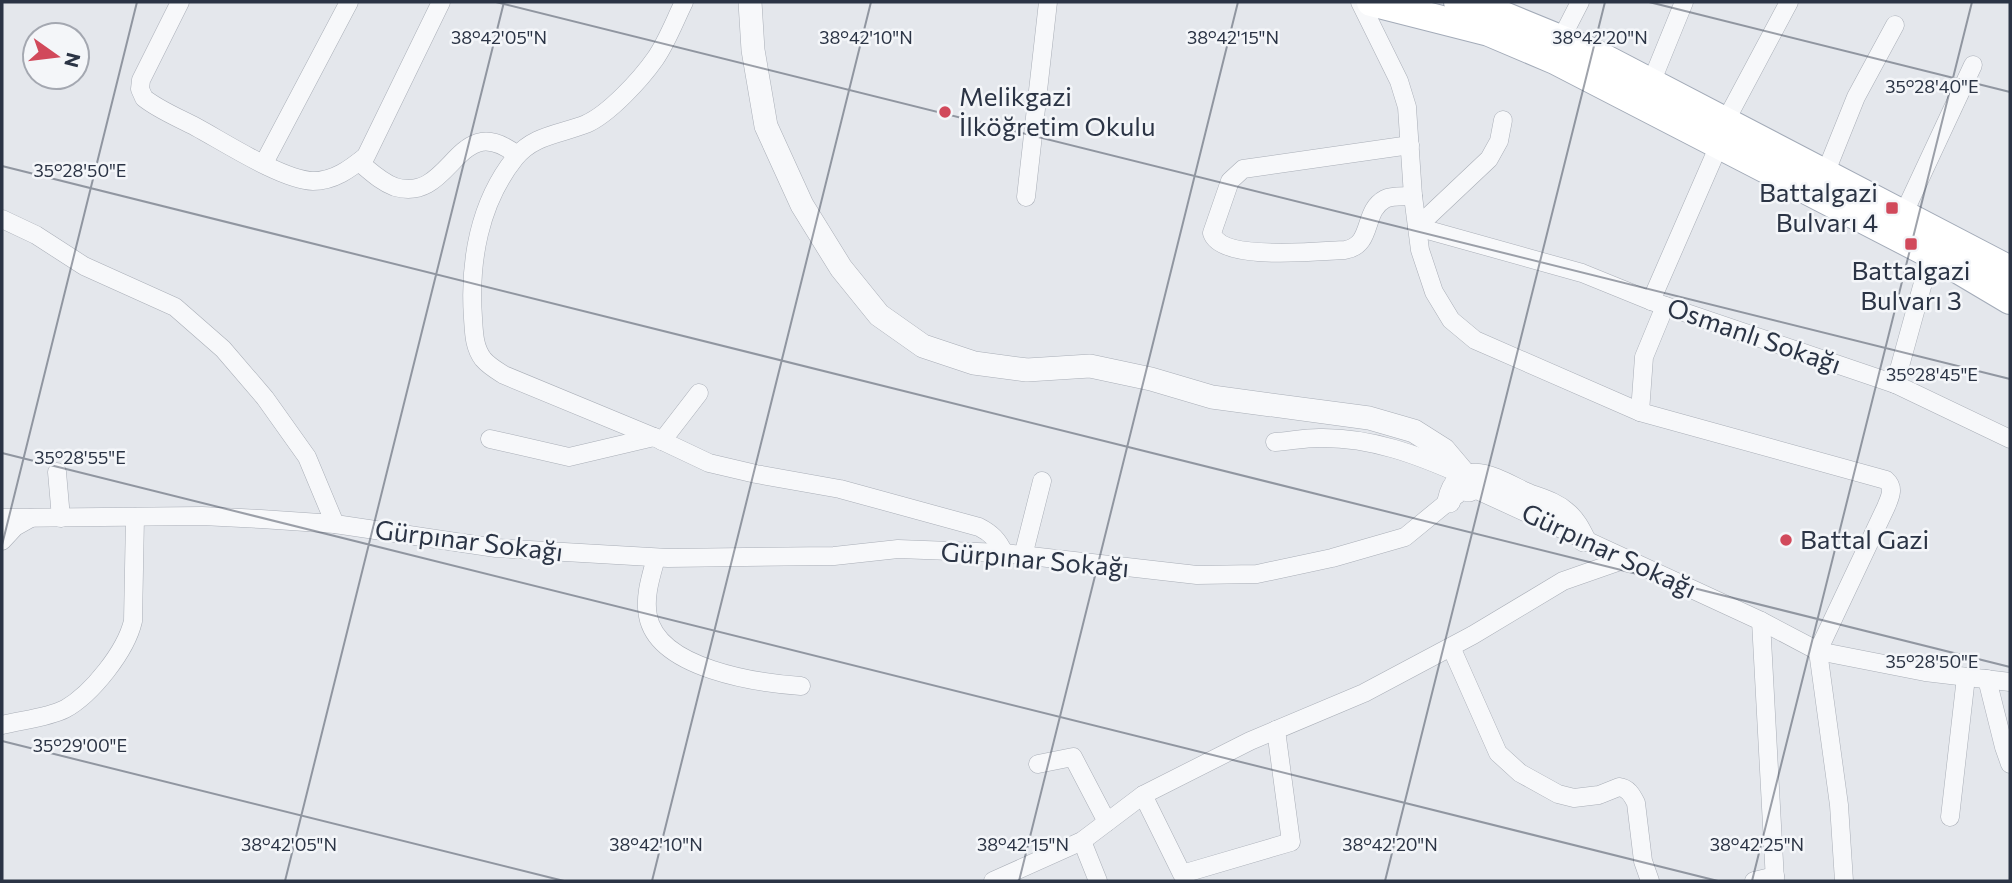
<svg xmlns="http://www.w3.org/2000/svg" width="2012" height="883" viewBox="0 0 2012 883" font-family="Commissioner,sans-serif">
<rect width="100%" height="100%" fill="#e4e7ec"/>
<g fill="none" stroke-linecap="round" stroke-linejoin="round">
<defs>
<g id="minor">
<path d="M 180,2 L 141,80 L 140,89 L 144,98 C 159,110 179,118 196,127 C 224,142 282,180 313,181 C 334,181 350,169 366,156 L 441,2"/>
<path d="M 684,2 C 675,20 667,42 655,59 C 641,79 609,114 586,124 C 561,134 533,135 515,158 C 479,203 469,262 473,318 C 474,333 474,347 483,359 C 489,366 496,370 504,375 L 654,437 L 709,463 L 756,474 L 840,489 L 979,527 C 991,533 998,540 1004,553"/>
<path d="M 1360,2 L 1399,81 L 1407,107 L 1413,196 L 1420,250 L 1434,292 L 1451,320 L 1475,340 L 1640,412 L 1886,480 C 1895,488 1890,497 1886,507 L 1818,651 L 1839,805 L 1844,881"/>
<path d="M 1561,39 L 1580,2"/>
<path d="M 1651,83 L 1684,2"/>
<path d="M 1725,122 L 1789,2"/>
<path d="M 1410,145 L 1243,169 L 1230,181 L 1212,233 C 1221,262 1319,251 1345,250 C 1374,245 1362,211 1385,199 C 1393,195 1404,197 1413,196"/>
<path d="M 359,162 C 370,171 381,182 395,187 C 453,204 456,107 517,155"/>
<path d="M 264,163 L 349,2"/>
<path d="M 1825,174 L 1856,97 L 1895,25"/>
<path d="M 1026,197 L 1048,2"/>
<path d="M 1903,215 L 1973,65"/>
<path d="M 2,219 L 36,235 L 84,266 L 175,307 L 223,349 L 265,398 L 307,457 L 335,524"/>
<path d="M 1417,227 L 1582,273 L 1651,301 L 1895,384 L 2010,439"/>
<path d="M 1417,227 L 1489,159 L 1499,141 L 1503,120"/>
<path d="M 1651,301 L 1719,145"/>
<path d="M 1895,384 L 1931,254"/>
<path d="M 1640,412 L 1644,357 L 1665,306"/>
<path d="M 490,439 L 569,457 L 654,437"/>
<path d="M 662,441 L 699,393"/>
<path d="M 1275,442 C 1290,441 1304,438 1319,438 C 1371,437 1418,455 1465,476"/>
<path d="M 57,472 L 61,518"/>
<path d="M 2,518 L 202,516 L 261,519 L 335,524 L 496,548 L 668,558 L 834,556 L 898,549 L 1004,553 L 1197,575 L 1257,574 L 1332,558 L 1405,537 L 1455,496 L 1461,492 L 1477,490 L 1761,621 L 1818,651 L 1925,672 L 2010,682"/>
<path d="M 2,541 L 15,527 L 31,518"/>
<path d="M 1023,556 L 1042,481"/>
<path d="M 656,558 C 651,576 644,597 648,616 C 658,669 758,683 801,686"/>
<path d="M 1761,621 L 1775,881"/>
<path d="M 1451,647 L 1498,753 L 1520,773 L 1558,794 L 1574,798 L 1599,795 L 1619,787 C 1628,788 1632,795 1636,803 L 1643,861 L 1650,881"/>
<path d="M 1987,679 L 2004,747 L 2010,764"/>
<path d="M 2,725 C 21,720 47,718 65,709 C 92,694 126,651 133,621 L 135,517"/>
<path d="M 1038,764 L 1073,757 L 1107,822"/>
<path d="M 1143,795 L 1182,874 L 1291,842 L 1276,730"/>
<path d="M 1950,817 L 1966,677"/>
<path d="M 1082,841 L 1098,881"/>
<path d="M 993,881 L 1082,841 L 1143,795 L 1250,741 L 1364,693 L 1473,635 L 1563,581 L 1626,559"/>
<path d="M 1754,881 L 1775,876"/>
</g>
<g id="tertiary">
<path d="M 750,2 L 753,50 L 766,126 L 802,205 L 841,268 L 879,315 L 923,346 L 974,363 L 1027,370 L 1090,366 L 1151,379 L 1212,397 L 1369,418 L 1414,431 L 1444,450 L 1466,476 L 1469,490"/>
<path d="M 1449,501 C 1459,455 1499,482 1525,494 C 1539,500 1554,503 1565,513 C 1574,520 1579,530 1584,540"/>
</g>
<g id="primary">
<path d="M 1371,2 L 1489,32 L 1555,60 L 1946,262 L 2010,300"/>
<path d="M 1458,2 L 1499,14 L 1594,53 L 2010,270"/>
</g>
</defs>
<!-- minor casing -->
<use href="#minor" stroke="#a9aeb7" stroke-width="19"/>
<!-- tertiary casing -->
<use href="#tertiary" stroke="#a9aeb7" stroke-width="24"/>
<!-- primary casing -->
<use href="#primary" stroke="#a3abb8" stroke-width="30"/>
<!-- minor -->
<use href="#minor" stroke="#f7f8fa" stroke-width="18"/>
<!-- tertiary -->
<use href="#tertiary" stroke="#f7f8fa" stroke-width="23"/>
<!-- primary -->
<use href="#primary" stroke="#fff" stroke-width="28"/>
</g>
<!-- ticks -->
<path fill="none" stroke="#2b3445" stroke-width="2" stroke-opacity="0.45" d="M 496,2 L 2010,379M 1649,2 L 2010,92M 2,166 L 2010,667M 2,453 L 1718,881M 2,545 L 137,2M 2,741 L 564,881M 285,881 L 504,2M 652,881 L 871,2M 1019,881 L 1238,2M 1385,881 L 1605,2M 1752,881 L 1972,2"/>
<!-- markers -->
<g fill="#d1495b" stroke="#f4f6f9" stroke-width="2.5">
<circle cx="945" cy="112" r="7"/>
<rect x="1885" y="201" width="14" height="14" rx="3.5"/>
<rect x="1904" y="237" width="14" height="14" rx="3.5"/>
<circle cx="1786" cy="540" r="7"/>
</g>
<g text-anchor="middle" stroke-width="5" stroke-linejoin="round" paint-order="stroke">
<!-- poi labels -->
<g font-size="26" fill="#2b3445" stroke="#f4f6f9" text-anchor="start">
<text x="959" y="106">Melikgazi<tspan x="959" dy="30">İlköğretim Okulu</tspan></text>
<text x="1878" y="202" text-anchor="end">Battalgazi<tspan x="1878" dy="30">Bulvarı 4</tspan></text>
<text x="1911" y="280" text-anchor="middle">Battalgazi<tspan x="1911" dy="30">Bulvarı 3</tspan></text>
<text x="1800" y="549">Battal Gazi</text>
</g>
<!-- street labels -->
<g font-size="26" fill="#2b3445" stroke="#f4f6f9">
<text transform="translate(1754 336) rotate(19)" y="9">Osmanlı Sokağı</text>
<text transform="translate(469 541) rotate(7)" y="9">Gürpınar Sokağı</text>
<text transform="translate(1609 551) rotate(25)" y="9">Gürpınar Sokağı</text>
<text transform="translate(1035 560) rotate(5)" y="9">Gürpınar Sokağı</text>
</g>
</g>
<g font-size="18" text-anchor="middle" fill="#2b3445" stroke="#f4f6f9" stroke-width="5" stroke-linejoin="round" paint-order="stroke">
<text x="499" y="44">38°42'05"N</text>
<text x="866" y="44">38°42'10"N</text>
<text x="1233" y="44">38°42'15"N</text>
<text x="1600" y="44">38°42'20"N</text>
<text x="1932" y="93">35°28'40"E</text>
<text x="80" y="177">35°28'50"E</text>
<text x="1932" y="381">35°28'45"E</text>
<text x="80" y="464">35°28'55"E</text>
<text x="1932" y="668">35°28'50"E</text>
<text x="80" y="752">35°29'00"E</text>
<text x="289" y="851">38°42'05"N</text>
<text x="656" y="851">38°42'10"N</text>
<text x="1023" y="851">38°42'15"N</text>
<text x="1390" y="851">38°42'20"N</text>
<text x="1757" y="851">38°42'25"N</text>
</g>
<!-- border -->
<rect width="2012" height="883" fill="none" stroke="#2b3445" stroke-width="7"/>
<!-- north arrow -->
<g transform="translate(56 56) rotate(104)"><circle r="33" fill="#f4f6f9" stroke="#a4a8b1" stroke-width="2"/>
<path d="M0-5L12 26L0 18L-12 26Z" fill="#d1495b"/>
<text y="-10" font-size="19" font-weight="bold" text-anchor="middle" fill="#2b3445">N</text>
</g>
</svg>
